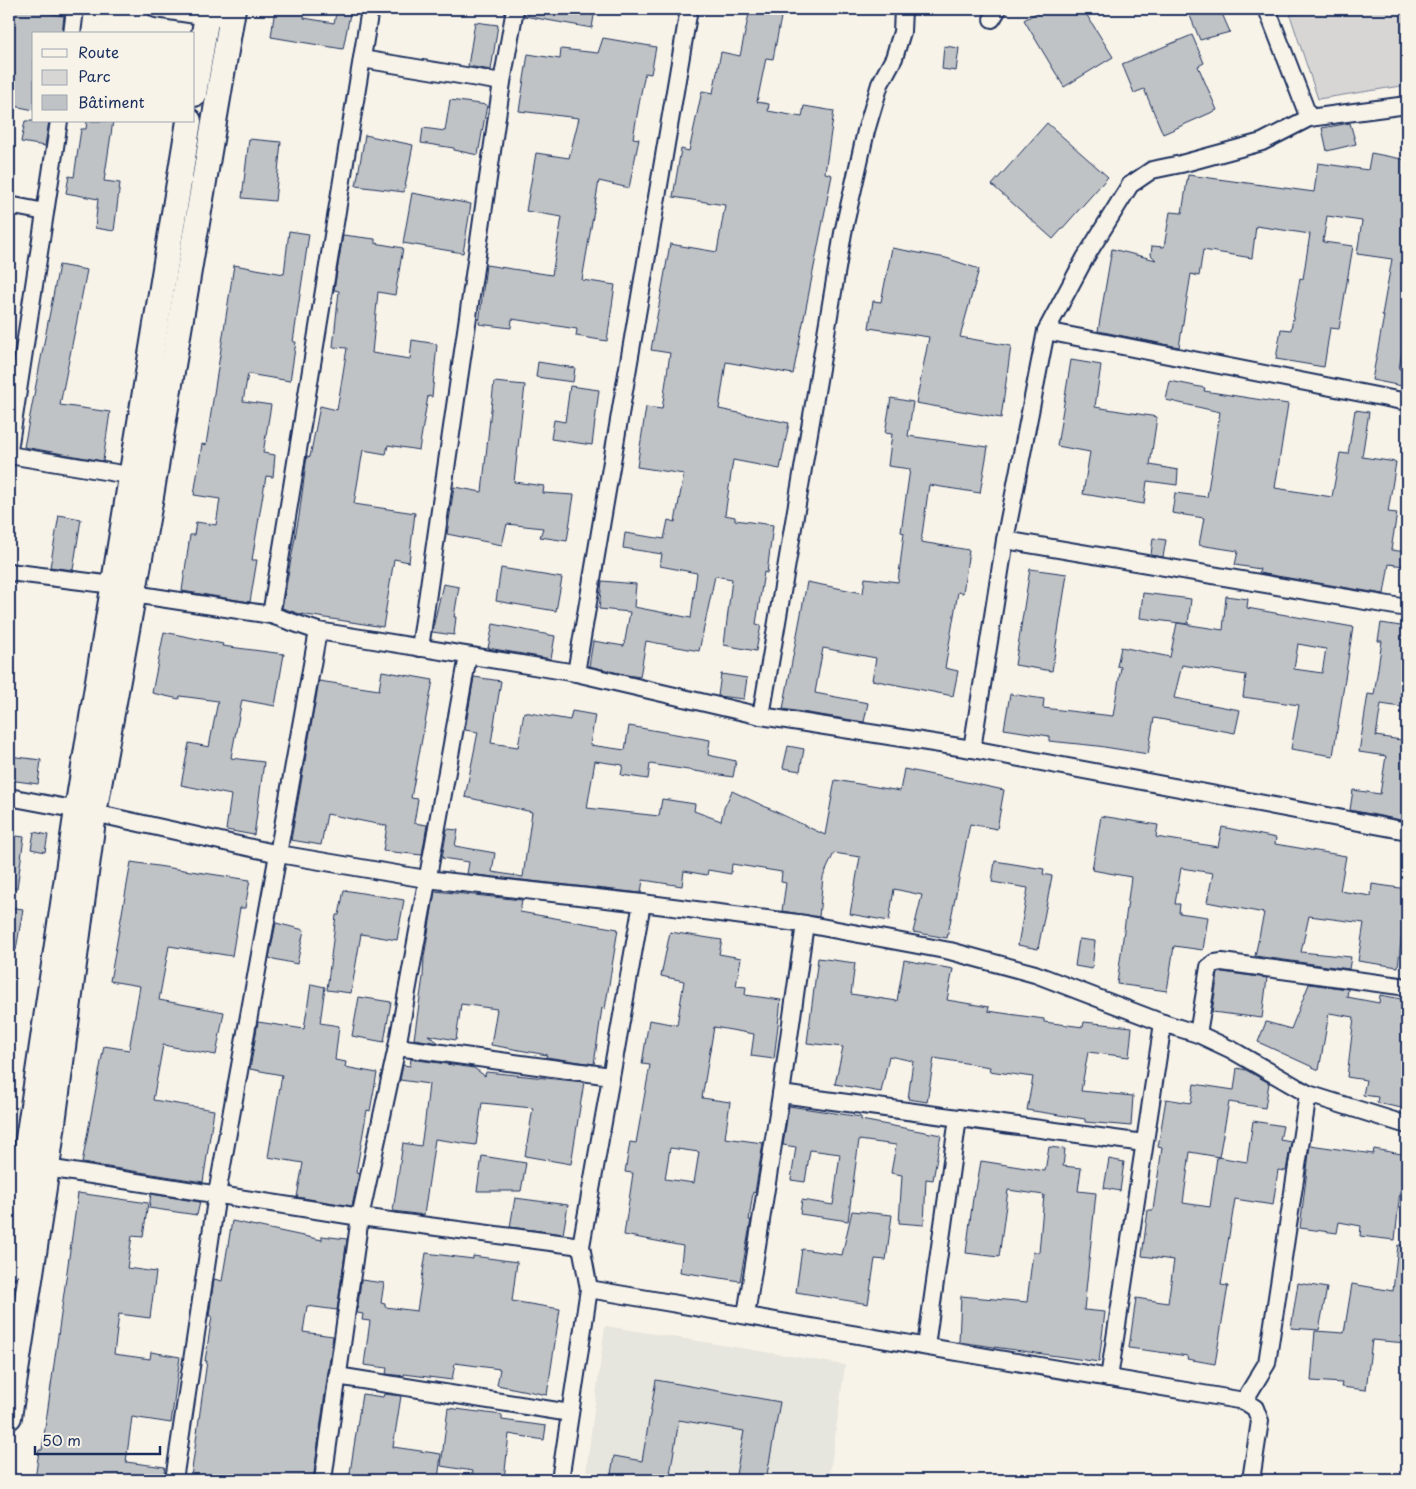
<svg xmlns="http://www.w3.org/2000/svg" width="1416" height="1489" viewBox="0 0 1416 1489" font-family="'Playpen Sans',sans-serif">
<rect width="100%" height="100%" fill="#f7f3e8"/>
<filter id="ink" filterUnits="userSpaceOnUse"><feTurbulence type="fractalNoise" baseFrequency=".02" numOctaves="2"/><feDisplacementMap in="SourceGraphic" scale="10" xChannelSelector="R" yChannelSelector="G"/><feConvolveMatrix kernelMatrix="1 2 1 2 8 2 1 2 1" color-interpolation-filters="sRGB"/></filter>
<g filter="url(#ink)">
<!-- built -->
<path fill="#e6e5de" d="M 605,1326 L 845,1365 L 829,1480 L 585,1480 Z"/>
<!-- green -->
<path fill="#d7d6d4" stroke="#798299" d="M 1343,9 L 1407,9 L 1407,85 L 1318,99 L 1290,15 Z"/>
<!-- building -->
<g fill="#c0c3c5" stroke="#1b2f5e" fill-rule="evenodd">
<path d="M 9,9 L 25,9 L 64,16 L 62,34 L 34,34 L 34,110 L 9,105 Z"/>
<path d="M 275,9 L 305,9 L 304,18 L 334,23 L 337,9 L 351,9 L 343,49 L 271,37 Z"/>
<path d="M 595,9 L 592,28 L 524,16 L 525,9 Z"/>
<path d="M 750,9 L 782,12 L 773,59 L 766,58 L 757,102 L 769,104 L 768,111 L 802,117 L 804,106 L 834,111 L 825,173 L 832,175 L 793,374 L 726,362 L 719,409 L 789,423 L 780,469 L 733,460 L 725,515 L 735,517 L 735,520 L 773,525 L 767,573 L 764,572 L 756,624 L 761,625 L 756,651 L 724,645 L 732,579 L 715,576 L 699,651 L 646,641 L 640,677 L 627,675 L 589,666 L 593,641 L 624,646 L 630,612 L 599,609 L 602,581 L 636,584 L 634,607 L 691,618 L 697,573 L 660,566 L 662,554 L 623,548 L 625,533 L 664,539 L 668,520 L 675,522 L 684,474 L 637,467 L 646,407 L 662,409 L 670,353 L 651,350 L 670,244 L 717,252 L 725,205 L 673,197 L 681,149 L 689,151 L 702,91 L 713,93 L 721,52 L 740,56 Z"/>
<path d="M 1043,9 L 1083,9 L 1113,57 L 1064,87 L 1024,20 Z"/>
<path d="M 1195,9 L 1220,9 L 1230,32 L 1200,40 L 1188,11 Z"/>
<path d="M 475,22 L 498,25 L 491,70 L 468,66 Z"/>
<path d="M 1192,35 L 1204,63 L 1198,66 L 1217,110 L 1163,134 L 1144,89 L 1134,93 L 1122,64 Z"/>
<path d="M 603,38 L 656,47 L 651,74 L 645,73 L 641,93 L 633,138 L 639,139 L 629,188 L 599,181 L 582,280 L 615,285 L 607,341 L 576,336 L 577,329 L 512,319 L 511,328 L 479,324 L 486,265 L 552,275 L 562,217 L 526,211 L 536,153 L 569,158 L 579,118 L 519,111 L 528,54 L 560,59 L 561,49 L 598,53 Z"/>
<path d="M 944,46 L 959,48 L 956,71 L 942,69 Z"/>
<path d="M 450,100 L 487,105 L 478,155 L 454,150 L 454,148 L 421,143 L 423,128 L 445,131 Z"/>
<path d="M 25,121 L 49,121 L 45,146 L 21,142 Z"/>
<path d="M 87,121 L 113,121 L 104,181 L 120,183 L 114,231 L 95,228 L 98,199 L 66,193 L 69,176 L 74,177 L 81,129 L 86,129 Z"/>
<path d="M 1047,123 L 1108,177 L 1053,239 L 992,185 Z"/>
<path d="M 1350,123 L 1356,144 L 1327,151 L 1322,128 Z"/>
<path d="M 365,135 L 413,145 L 404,192 L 356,186 Z"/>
<path d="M 249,139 L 281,142 L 275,201 L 242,198 Z"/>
<path d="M 1371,153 L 1407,160 L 1407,187 L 1404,203 L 1407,203 L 1407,323 L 1399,369 L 1407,370 L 1407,387 L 1372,380 L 1384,316 L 1382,315 L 1392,259 L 1357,254 L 1362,221 L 1327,216 L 1323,242 L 1353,246 L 1339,329 L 1330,328 L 1324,367 L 1276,359 L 1281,329 L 1291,330 L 1300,278 L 1303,279 L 1310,234 L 1256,226 L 1252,258 L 1203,250 L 1199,276 L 1191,274 L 1179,347 L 1098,331 L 1112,249 L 1156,260 L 1151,255 L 1152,246 L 1164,247 L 1170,212 L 1182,213 L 1188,175 L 1314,192 L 1318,163 L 1368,170 Z"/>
<path d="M 412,193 L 471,204 L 463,253 L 403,243 Z"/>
<path d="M 289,231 L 309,234 L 293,342 L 296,342 L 290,381 L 248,374 L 243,401 L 271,405 L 263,453 L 275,455 L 273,477 L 266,476 L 252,560 L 257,560 L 250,602 L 182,591 L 190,535 L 194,535 L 196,522 L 216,525 L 220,499 L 194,495 L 202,444 L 206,445 L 234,265 L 284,274 Z"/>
<path d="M 343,235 L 375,239 L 375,243 L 403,248 L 395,295 L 378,292 L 372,353 L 410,359 L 412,340 L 437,344 L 432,397 L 428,396 L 419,450 L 388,445 L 386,454 L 363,450 L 354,504 L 415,513 L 409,562 L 394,559 L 383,627 L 300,614 L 282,608 L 299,516 L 307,456 L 310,457 L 320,406 L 337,410 L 347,348 L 333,347 L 339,291 L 334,290 Z"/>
<path d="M 892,248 L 946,258 L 979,269 L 960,337 L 1011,346 L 1001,418 L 916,403 L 929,337 L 869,328 L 873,301 L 881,302 Z"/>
<path d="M 59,265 L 87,270 L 60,405 L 110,412 L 103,461 L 24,447 Z"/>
<path d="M 1071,360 L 1101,365 L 1095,407 L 1157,417 L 1150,465 L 1178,470 L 1177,485 L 1147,481 L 1144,504 L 1083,494 L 1090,452 L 1057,446 Z"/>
<path d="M 538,362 L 575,368 L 573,382 L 536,377 Z"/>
<path d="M 1170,381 L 1205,388 L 1204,391 L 1288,404 L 1275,488 L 1332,497 L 1340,453 L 1348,454 L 1355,410 L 1369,412 L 1362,457 L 1396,462 L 1388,512 L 1397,513 L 1391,550 L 1406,552 L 1404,566 L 1389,564 L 1384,594 L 1259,573 L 1260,569 L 1235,565 L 1238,551 L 1199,545 L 1204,518 L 1172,513 L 1175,493 L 1207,497 L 1220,412 L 1166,400 Z"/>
<path d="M 494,382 L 525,385 L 514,482 L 544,486 L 543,493 L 574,495 L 567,541 L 540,537 L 543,528 L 507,524 L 502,545 L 447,534 L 454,487 L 482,492 Z"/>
<path d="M 570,386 L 599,390 L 592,445 L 551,439 L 554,420 L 565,422 Z"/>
<path d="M 891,398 L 913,402 L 908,436 L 988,447 L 980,493 L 929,485 L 921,542 L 969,550 L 963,593 L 958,592 L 945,668 L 958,671 L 953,696 L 872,680 L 876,658 L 823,648 L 815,693 L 868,703 L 864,722 L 783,709 L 807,582 L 863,593 L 865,578 L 898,582 L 904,533 L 901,532 L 910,469 L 888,466 L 892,434 L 885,433 Z"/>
<path d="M 59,515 L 81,519 L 73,570 L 50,567 Z"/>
<path d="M 1153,538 L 1166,540 L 1163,557 L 1151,555 Z"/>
<path d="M 501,568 L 562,578 L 556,611 L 496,601 Z"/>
<path d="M 1030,569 L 1067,574 L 1052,671 L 1015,665 Z"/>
<path d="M 443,584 L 459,587 L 454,617 L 456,617 L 454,635 L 432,632 Z"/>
<path d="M 1143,593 L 1191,599 L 1188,624 L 1140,618 Z"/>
<path d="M 1226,596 L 1248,599 L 1247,608 L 1353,627 L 1333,756 L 1291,749 L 1299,705 L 1243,697 L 1246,675 L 1182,665 L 1174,698 L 1240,710 L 1235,733 L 1154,718 L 1148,754 L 1098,746 L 1049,741 L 1049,736 L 1004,729 L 1010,694 L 1044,699 L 1043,708 L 1113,716 L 1121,667 L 1117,666 L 1121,647 L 1170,657 L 1177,623 L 1223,630 ZM 1298,644 L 1326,649 L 1322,673 L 1294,669 Z"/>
<path d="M 1381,623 L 1407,627 L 1407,708 L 1381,704 L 1376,736 L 1407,741 L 1406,821 L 1350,810 L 1353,790 L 1380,794 L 1386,756 L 1359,752 L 1368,694 L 1374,695 L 1382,641 L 1378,641 Z"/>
<path d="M 493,624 L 555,636 L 551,659 L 488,648 Z"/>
<path d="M 164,632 L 223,644 L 222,646 L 284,654 L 275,706 L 242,700 L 232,752 L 231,758 L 264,762 L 254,835 L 226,830 L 231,795 L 181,785 L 189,743 L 209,747 L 218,701 L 180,696 L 179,699 L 152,693 Z"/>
<path d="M 382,671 L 433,680 L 411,798 L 418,799 L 414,823 L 427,825 L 422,855 L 383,851 L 387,826 L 327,814 L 321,845 L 291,840 L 319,681 L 379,690 Z"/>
<path d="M 721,674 L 747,678 L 744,699 L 718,696 Z"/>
<path d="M 474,677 L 501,681 L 491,743 L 518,747 L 524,712 L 570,720 L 572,711 L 595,715 L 590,745 L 625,750 L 629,726 L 710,740 L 708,755 L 736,761 L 733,777 L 650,764 L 648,779 L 621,775 L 623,765 L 595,761 L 587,808 L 659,816 L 662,799 L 695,804 L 694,811 L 721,821 L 724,808 L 732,791 L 825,835 L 835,780 L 900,791 L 904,769 L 1004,790 L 997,829 L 970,824 L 947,938 L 913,932 L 922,895 L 894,889 L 889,921 L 850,914 L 860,857 L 834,853 L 823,877 L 819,917 L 782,911 L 786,883 L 781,882 L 782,872 L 732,864 L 731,874 L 708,870 L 707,875 L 684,871 L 682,886 L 643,880 L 641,893 L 467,874 L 469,862 L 442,858 L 447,829 L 458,830 L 455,846 L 495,853 L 492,872 L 523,877 L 532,812 L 465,797 L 478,732 L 465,730 Z"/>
<path d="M 788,746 L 804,749 L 800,771 L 783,768 Z"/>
<path d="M 9,756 L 41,760 L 38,784 L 9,780 Z"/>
<path d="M 1101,816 L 1158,825 L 1156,837 L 1218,847 L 1222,827 L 1276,838 L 1275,844 L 1346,856 L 1340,891 L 1371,896 L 1372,884 L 1407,889 L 1398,967 L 1358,961 L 1364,923 L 1309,916 L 1301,952 L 1351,957 L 1349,969 L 1255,956 L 1264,913 L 1207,902 L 1213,873 L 1181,868 L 1175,904 L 1180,904 L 1179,913 L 1208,917 L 1203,950 L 1174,946 L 1167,991 L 1117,984 L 1131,877 L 1092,870 Z"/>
<path d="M 34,832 L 48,835 L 45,852 L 31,849 Z"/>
<path d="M 9,835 L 24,837 L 17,888 L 9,888 Z"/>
<path d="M 995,861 L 1044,869 L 1043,874 L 1052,876 L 1038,949 L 1018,945 L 1028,888 L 992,882 Z"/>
<path d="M 131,862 L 250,880 L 245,908 L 240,908 L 232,956 L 169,946 L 159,1000 L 224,1012 L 216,1055 L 163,1045 L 153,1100 L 214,1110 L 203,1182 L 82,1163 L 104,1046 L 129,1050 L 140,986 L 110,981 Z"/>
<path d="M 344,890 L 404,900 L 397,940 L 361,934 L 351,993 L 327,990 L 336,915 L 339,915 Z"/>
<path d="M 435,891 L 522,900 L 520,912 L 618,929 L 605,1009 L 602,1008 L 594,1064 L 546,1057 L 547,1055 L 491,1045 L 497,1009 L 461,1004 L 456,1040 L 428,1035 L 439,1043 L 414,1039 L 423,977 L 424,957 Z"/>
<path d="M 9,907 L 23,909 L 16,950 L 9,950 Z"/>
<path d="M 276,923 L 304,930 L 297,964 L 269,958 Z"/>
<path d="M 670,932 L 722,940 L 719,954 L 741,958 L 736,986 L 746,987 L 745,995 L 781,1000 L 774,1059 L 751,1056 L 754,1034 L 714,1027 L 702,1098 L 730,1102 L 725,1138 L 763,1143 L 755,1193 L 753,1192 L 749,1220 L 751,1220 L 740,1281 L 680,1272 L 683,1246 L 624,1235 L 633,1173 L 625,1172 L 630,1142 L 636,1143 L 650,1065 L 642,1064 L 649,1020 L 677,1025 L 684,981 L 661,976 ZM 670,1148 L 699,1152 L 694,1183 L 665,1179 Z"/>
<path d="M 1079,939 L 1095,941 L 1092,969 L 1075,966 Z"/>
<path d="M 818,958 L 855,963 L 851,994 L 897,1001 L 904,960 L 953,969 L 947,1000 L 989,1007 L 988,1011 L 1044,1019 L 1044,1022 L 1083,1027 L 1084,1022 L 1132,1027 L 1129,1057 L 1088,1052 L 1081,1091 L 1133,1096 L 1131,1126 L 1085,1122 L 1085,1119 L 1027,1110 L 1033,1077 L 989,1071 L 990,1067 L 934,1058 L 927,1102 L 908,1099 L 913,1061 L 889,1056 L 881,1092 L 835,1084 L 843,1047 L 807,1043 Z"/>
<path d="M 1222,972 L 1267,978 L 1262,1018 L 1212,1012 L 1218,973 Z"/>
<path d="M 311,984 L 325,987 L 320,1023 L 339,1026 L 335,1060 L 346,1062 L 345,1067 L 377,1073 L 370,1111 L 367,1110 L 356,1173 L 359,1174 L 352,1206 L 297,1197 L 303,1163 L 268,1157 L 282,1075 L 250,1069 L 258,1022 L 304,1029 Z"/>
<path d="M 1309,984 L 1348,989 L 1347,997 L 1379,1003 L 1380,995 L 1407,1000 L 1407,1109 L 1377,1103 L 1378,1097 L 1363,1095 L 1366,1080 L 1347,1077 L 1354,1017 L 1329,1013 L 1319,1070 L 1258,1042 L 1266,1022 L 1291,1029 Z"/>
<path d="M 359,997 L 391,1002 L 384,1042 L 352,1036 Z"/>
<path d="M 411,1059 L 474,1068 L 485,1076 L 486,1072 L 584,1082 L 571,1164 L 525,1156 L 533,1108 L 482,1103 L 476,1145 L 435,1139 L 424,1215 L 393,1211 L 403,1143 L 421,1146 L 425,1120 L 429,1084 L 400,1080 L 403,1065 L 410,1066 Z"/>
<path d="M 1237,1068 L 1246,1070 L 1269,1083 L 1265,1108 L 1229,1102 L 1219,1157 L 1190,1152 L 1183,1203 L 1210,1207 L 1217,1157 L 1247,1162 L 1253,1121 L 1283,1126 L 1280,1140 L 1291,1142 L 1286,1171 L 1278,1170 L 1273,1205 L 1235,1199 L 1221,1285 L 1228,1286 L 1215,1364 L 1187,1359 L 1188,1356 L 1129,1348 L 1136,1298 L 1168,1303 L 1174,1260 L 1142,1256 L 1148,1210 L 1153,1210 L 1162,1148 L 1158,1147 L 1166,1099 L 1191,1103 L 1194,1084 L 1234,1090 Z"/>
<path d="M 789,1106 L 861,1117 L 861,1120 L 941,1135 L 933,1180 L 926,1179 L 924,1225 L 899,1223 L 902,1175 L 891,1173 L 896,1145 L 859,1140 L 848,1221 L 800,1214 L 802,1200 L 833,1205 L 840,1154 L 810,1150 L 805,1182 L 791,1180 L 796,1147 L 783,1145 Z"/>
<path d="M 1310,1145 L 1373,1154 L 1374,1149 L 1407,1155 L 1407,1192 L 1400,1191 L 1395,1240 L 1360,1236 L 1361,1226 L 1339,1222 L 1337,1233 L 1300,1228 Z"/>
<path d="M 1049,1147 L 1065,1149 L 1063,1166 L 1081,1168 L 1078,1191 L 1096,1193 L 1084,1310 L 1105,1312 L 1099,1362 L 959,1342 L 961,1296 L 1027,1302 L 1033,1252 L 1039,1253 L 1044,1195 L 1008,1190 L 999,1257 L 966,1253 L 974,1190 L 976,1190 L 981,1161 L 1045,1171 Z"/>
<path d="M 482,1156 L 526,1163 L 521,1191 L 477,1191 Z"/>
<path d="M 1109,1159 L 1124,1162 L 1120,1191 L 1104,1188 Z"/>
<path d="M 78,1193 L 148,1203 L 143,1237 L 132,1236 L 127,1268 L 156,1272 L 150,1318 L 119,1314 L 114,1354 L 150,1359 L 151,1352 L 180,1357 L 171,1423 L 132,1417 L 126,1462 L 165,1467 L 163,1480 L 35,1480 L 39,1450 L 42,1450 Z"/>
<path d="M 151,1194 L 200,1202 L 197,1215 L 149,1208 Z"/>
<path d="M 515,1198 L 568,1205 L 563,1234 L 510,1227 Z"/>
<path d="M 852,1211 L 892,1215 L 886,1260 L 875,1259 L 868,1304 L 796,1292 L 802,1249 L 842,1255 Z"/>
<path d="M 232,1221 L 322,1240 L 322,1236 L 347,1239 L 337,1310 L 307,1306 L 303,1332 L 333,1336 L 313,1480 L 217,1480 L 191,1477 L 207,1361 L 205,1361 L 212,1316 L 209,1316 L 214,1279 L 222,1281 Z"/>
<path d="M 1398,1245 L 1407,1246 L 1406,1343 L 1372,1340 L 1366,1390 L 1341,1387 L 1342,1383 L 1311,1381 L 1315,1331 L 1344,1333 L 1352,1284 L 1393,1291 Z"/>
<path d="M 426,1253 L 473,1259 L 473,1256 L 517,1262 L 512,1301 L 560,1309 L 547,1395 L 497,1385 L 500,1369 L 455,1363 L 452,1380 L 404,1374 L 404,1376 L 386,1374 L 387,1368 L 364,1365 L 370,1321 L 362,1320 L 363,1314 L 357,1313 L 361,1280 L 384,1283 L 381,1303 L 385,1304 L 385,1307 L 417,1311 Z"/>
<path d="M 1298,1283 L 1327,1288 L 1319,1330 L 1291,1328 Z"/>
<path d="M 656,1380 L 780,1402 L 766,1480 L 735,1480 L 744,1431 L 679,1420 L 669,1480 L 610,1480 L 614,1456 L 642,1461 Z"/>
<path d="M 362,1394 L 383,1397 L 384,1394 L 401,1396 L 393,1447 L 441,1454 L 438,1480 L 349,1479 Z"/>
<path d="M 448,1408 L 502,1415 L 502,1420 L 546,1426 L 544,1440 L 509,1434 L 504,1480 L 472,1480 L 473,1471 L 441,1466 Z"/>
</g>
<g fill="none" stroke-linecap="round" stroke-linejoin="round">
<defs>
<g id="street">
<path d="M 156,9 L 216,18"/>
<path d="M 1267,9 L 1309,118"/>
<path d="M 992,19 L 998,9"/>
<path d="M 72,34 L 75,9"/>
<path d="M 362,59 L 502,82"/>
<path d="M 9,205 L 45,212"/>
<path d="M 1046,331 L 1407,402"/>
<path d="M 9,450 L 59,121"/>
<path d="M 9,455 L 140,477"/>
<path d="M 1005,540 L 1407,608"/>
<path d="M 9,572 L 113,585"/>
<path d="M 134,594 L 271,615 L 318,631 L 576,673 L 761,716 L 972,749 L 1407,831"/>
<path d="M 271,615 L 370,9"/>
<path d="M 420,648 L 502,82 L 515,9"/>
<path d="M 576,673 L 689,9"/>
<path d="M 761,716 L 843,233 L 866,131 L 880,84 L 894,58 L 902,32 L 903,9"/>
<path d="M 972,749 L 1005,540 L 1046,331 L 1085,258 L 1130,185 L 1152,170 L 1181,164 L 1262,142 L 1309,118 L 1407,105"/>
<path d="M 9,797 L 94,813 L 279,854 L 426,879 L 642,903 L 805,924 L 950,951 L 1035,974 L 1163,1023 L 1198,1034 L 1232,1050 L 1308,1094 L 1407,1125"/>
<path d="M 805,924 L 781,1094 L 1144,1143"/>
<path d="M 1198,1034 L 1209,967 L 1215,963 L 1222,962 L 1407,987"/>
<path d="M 397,1047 L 611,1076"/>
<path d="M 47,1168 L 360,1217 L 581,1246"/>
<path d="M 589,1289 L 581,1246 L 642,903"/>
<path d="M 746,1315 L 781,1094"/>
<path d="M 926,1346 L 958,1118"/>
<path d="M 337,1376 L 570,1413"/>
<path d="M 1109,1378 L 1163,1023"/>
<path d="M 1244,1401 L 1267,1363 L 1308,1094"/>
<path d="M 174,1480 L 217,1194 L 318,631"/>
<path d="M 323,1480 L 360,1217 L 397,1047 L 468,656"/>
<path d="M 560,1480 L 589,1289 L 1244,1401 L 1255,1408 L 1260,1421 L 1251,1480"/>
</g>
<g id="secondary">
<path d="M 194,94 L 208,9"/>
<path d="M 9,1267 L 77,810 L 189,121"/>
<path d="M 9,1417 L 47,1168 L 94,813 L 150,502 L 233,9"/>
</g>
</defs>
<!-- street casing -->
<use href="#street" stroke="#1b2f5e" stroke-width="20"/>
<!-- secondary casing -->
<use href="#secondary" stroke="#1b2f5e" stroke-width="28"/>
<!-- street -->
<use href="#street" stroke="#f7f3e8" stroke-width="16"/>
<!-- secondary -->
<use href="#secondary" stroke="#f7f3e8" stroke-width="24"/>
</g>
</g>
<!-- margin -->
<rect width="1416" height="1489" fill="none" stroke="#f7f3e8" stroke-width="30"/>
<rect x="15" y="15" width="1386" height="1459" fill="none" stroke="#1b2f5e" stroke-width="2" filter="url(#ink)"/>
<!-- legend -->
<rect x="32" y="32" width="162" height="90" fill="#f7f3e8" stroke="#9fa5b1"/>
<rect x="42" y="49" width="25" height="8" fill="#f7f3e8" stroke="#9fa5b1"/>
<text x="78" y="58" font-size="15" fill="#1b2f5e">Route</text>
<rect x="42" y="70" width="25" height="15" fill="#d7d6d4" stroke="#9fa5b1"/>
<text x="78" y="82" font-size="15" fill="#1b2f5e">Parc</text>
<rect x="42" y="95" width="25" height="15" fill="#c0c3c5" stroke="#9fa5b1"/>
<text x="78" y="108" font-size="15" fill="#1b2f5e">Bâtiment</text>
<!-- scale -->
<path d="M35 1446v8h125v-8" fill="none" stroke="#1b2f5e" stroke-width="2.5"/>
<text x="42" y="1446" font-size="15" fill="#1b2f5e" stroke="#f7f3e8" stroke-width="4" paint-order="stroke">50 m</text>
</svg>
